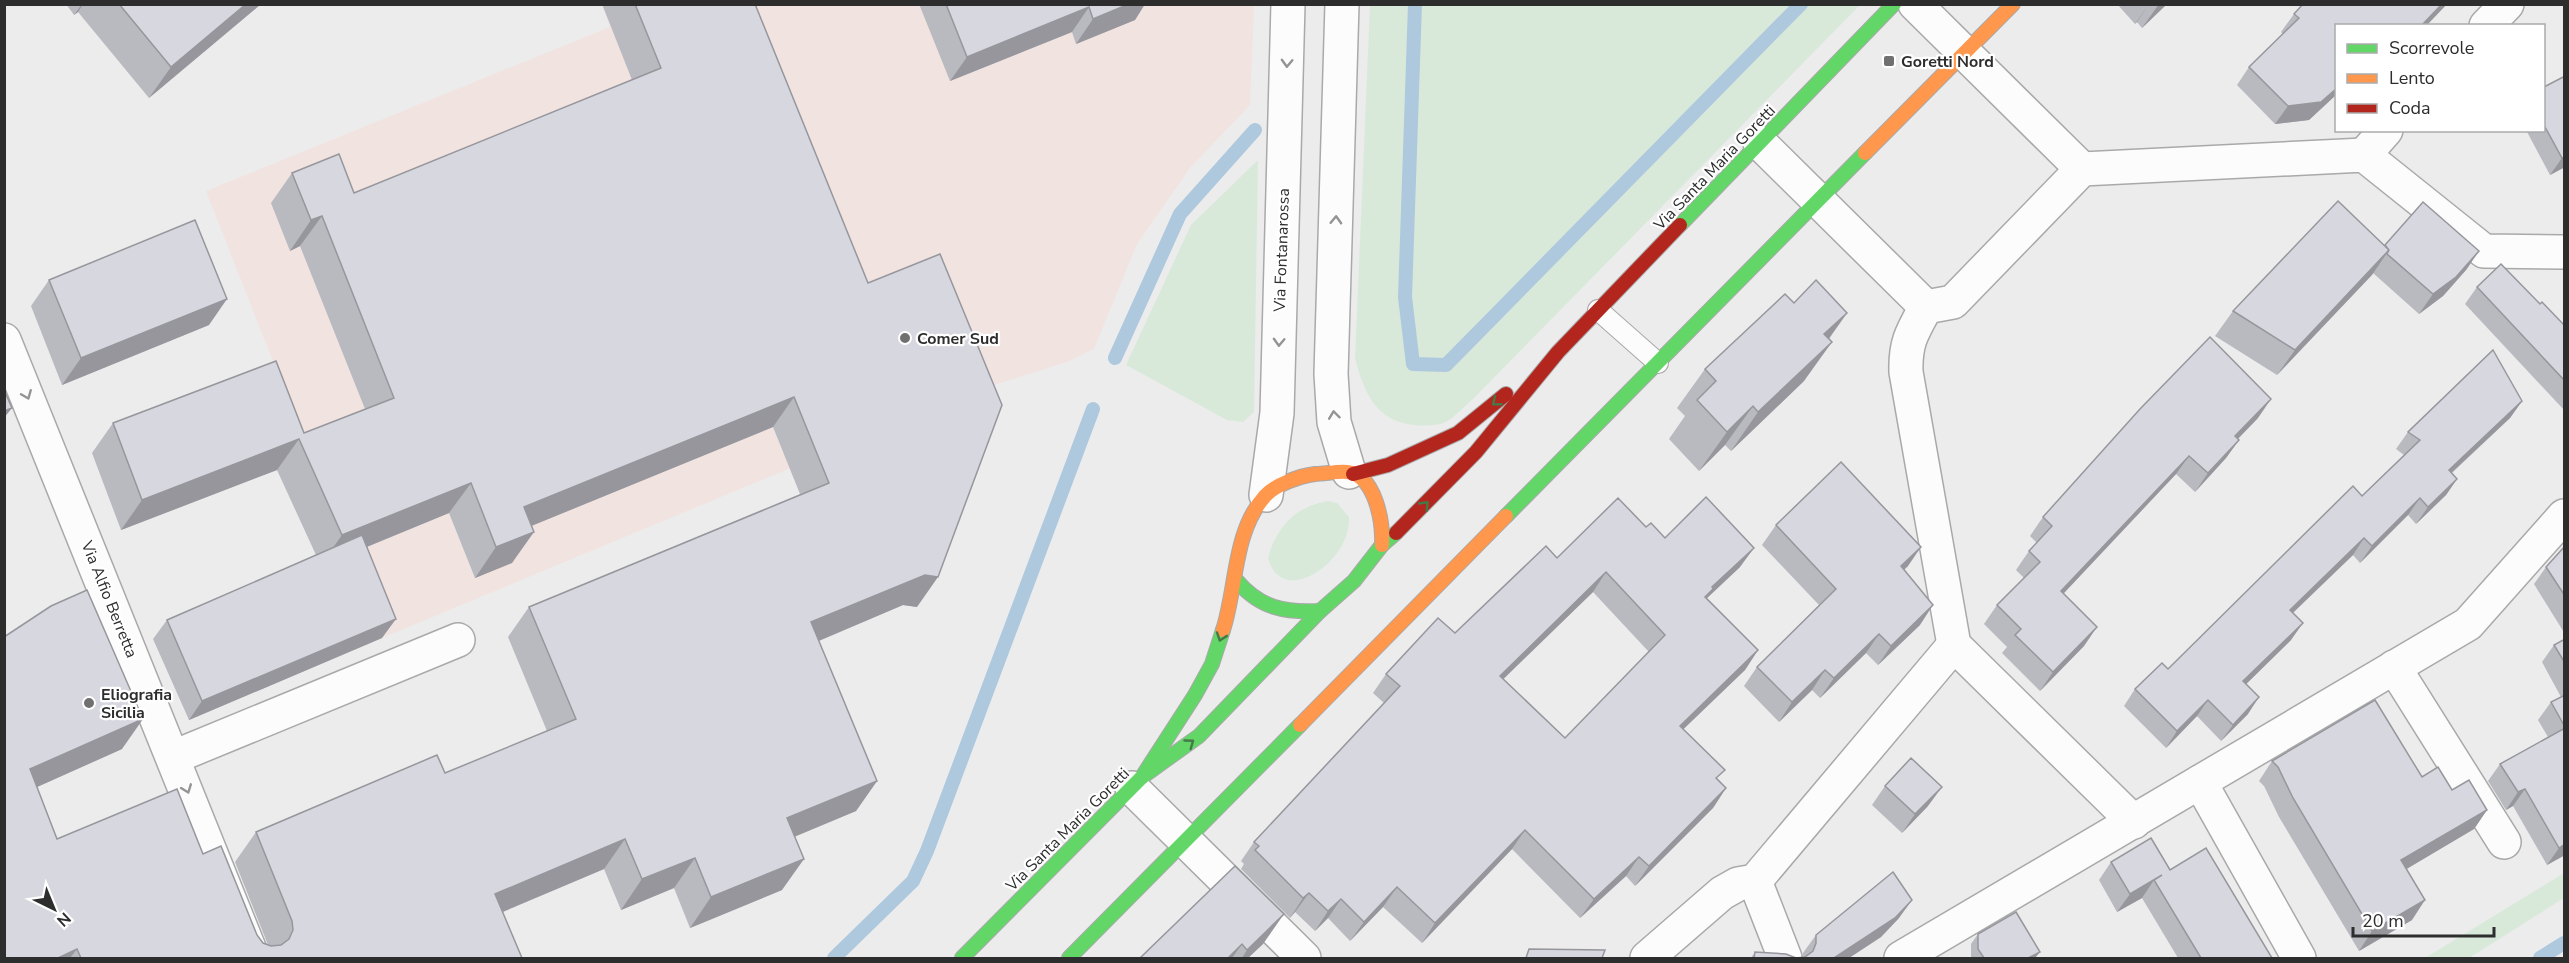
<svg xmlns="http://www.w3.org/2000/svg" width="2569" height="963" viewBox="0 0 2569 963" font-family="'Nunito Sans',sans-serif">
<rect width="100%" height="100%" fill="#ececed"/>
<!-- industrial -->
<path fill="#f1e3e0" d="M 602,5 L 1254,5 L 1250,105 L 1190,168 L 1137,244 L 1094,349 L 1067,362 L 978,390 L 382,638 L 206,191 L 610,27 Z"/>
<!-- green -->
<g fill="#d8e9da">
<path d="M 1370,5 L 1860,5 L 1474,398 C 1466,405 1456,416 1446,422 C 1437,426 1423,426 1414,425 C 1375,421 1364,392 1355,358 Z"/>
<path d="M 1258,160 L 1254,412 L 1243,422 L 1227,420 L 1126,365 L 1191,225 Z"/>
<path d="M 1328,501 L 1337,503 L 1349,517 C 1352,561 1282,610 1268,558 C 1276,527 1296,506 1328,501 Z"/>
<path d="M 2564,873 L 2564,898 L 2469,958 L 2425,958 Z"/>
</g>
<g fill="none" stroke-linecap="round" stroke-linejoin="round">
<!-- stream -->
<g stroke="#aec8dd" stroke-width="14">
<path d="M 1415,4 L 1405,297 L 1413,364 L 1446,365 L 1801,4"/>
<path d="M 1115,358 L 1180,214 L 1255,130"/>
<path d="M 834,958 L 913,881 L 927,851 L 1093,409"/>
<path d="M 2540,958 L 2564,943"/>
</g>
<defs>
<path id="lane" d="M 1598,310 L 1658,363"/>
<g id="street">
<path d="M 1342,4 L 1331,374 L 1334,422 L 1349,472"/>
<path d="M 1915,4 L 2082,169"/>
<path d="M 2486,26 L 2507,4"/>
<path d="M 1760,143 L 1926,307"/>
<path d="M 2364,155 L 2386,130"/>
<path d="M 4,340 L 253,958"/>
<path d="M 1266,495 L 1277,413 L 1288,4"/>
<path d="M 2394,667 L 2504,842"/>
<path d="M 174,757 L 458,640"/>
<path d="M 2200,782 L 2299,958"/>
<path d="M 1132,788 L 1304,958"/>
<path d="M 2134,822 L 1954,645 L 1906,372 C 1905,343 1912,332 1926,307 L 1953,302 L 2082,169 L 2364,155 L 2484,251 L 2564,252"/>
<path d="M 1755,881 L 1785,958"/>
<path d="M 1647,958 L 1722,893 L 1738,884 L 1755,881 L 1954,645"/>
<path d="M 1901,958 L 2468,624 L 2564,516"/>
</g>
<g id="fast">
<path d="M 1680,225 L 1894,4"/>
<path d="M 1506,516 L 1865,153"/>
<path d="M 1237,581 C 1260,608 1285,613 1320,611"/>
<path d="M 1142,777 L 1199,736 L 1320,611 L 1354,581 L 1382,545 L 1396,533"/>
<path d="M 962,958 L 1142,777 L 1195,695 L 1212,664 L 1223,630"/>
<path d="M 1069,958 L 1300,725"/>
</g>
<g id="slow">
<path d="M 1865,153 L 2013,4"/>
<path d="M 1223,630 C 1237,587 1233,532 1265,496 C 1276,484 1300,476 1315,474 C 1325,474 1337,471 1347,472 C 1376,475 1383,523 1382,545"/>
<path d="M 1300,725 L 1506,516"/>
</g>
<g id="jam">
<path d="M 1353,474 L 1388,465 L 1458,433 L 1506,394"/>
<path d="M 1396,533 L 1476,452 L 1558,352 L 1680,225"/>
</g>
</defs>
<!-- lane casing -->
<use href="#lane" stroke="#a9a9aa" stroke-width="22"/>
<!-- street casing -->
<use href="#street" stroke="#a9a9aa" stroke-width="36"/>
<!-- fast casing -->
<use href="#fast" stroke="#a9a9aa" stroke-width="16"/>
<!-- slow casing -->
<use href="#slow" stroke="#a9a9aa" stroke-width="16"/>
<!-- jam casing -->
<use href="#jam" stroke="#a9a9aa" stroke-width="16"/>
<!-- lane -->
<use href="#lane" stroke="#fcfcfc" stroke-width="20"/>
<!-- street -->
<use href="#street" stroke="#fcfcfc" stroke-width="33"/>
<!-- fast -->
<use href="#fast" stroke="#63d668" stroke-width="14"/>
<!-- slow -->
<use href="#slow" stroke="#ff974d" stroke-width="14"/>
<!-- jam -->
<use href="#jam" stroke="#b3261e" stroke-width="14"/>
</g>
<!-- wall -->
<g fill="#b9b9c0" fill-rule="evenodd">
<path d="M 66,4 L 261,4 L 149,98 L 78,12 L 74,15 Z"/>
<path d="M 602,4 L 755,4 L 917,607 L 903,605 L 819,641 L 877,781 L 856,811 L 794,837 L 782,890 L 690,928 L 674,888 L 621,910 L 604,869 L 503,912 L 522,958 L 4,958 L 4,637 L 122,749 L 37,787 L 57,839 L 203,854 L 257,935 L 263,943 L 268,945 L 235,862 L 256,832 L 445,773 L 547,731 L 508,637 L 529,607 L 800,494 L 773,427 L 531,526 L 512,563 L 475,578 L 449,513 L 367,547 L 382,638 L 189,720 L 153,639 L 167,620 L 316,555 L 277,470 L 121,530 L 92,453 L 113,423 L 304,433 L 365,409 L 300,246 L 290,251 L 271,203 L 292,173 L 354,193 L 632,80 Z"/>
<path d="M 919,4 L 1145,4 L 1135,20 L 1076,44 L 1072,32 L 950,81 Z"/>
<path d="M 2117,4 L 2167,4 L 2142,28 L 2137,22 L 2135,24 Z"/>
<path d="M 2303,4 L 2447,4 L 2426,26 L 2337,26 L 2337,94 L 2309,120 L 2275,124 L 2237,85 L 2249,67 L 2283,34 L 2281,32 L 2294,14 Z"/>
<path d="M 2565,76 L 2565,167 L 2550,175 L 2526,130 L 2544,130 L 2544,87 Z"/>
<path d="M 2385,245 L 2479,251 L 2466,270 L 2443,296 L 2419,314 L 2373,273 L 2277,375 L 2215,336 L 2233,311 Z"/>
<path d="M 49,280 L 209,325 L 62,385 L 31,306 Z"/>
<path d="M 2477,287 L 2540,304 L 2565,326 L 2565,411 L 2465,304 Z"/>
<path d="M 1794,303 L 1847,313 L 1829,339 L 1804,381 L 1731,451 L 1725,445 L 1699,471 L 1669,439 L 1685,416 L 1677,408 L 1705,369 Z"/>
<path d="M 2522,401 L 2510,418 L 2452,473 L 2457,479 L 2446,495 L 2416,524 L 2408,515 L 2360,563 L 2353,555 L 2293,613 L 2291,640 L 2246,684 L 2248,714 L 2221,741 L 2197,716 L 2166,748 L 2124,706 L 2135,689 L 2168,669 L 2362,496 L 2404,455 L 2396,449 L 2408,432 Z"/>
<path d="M 2258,418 L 2238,439 L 2239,440 L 2226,458 L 2195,492 L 2176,474 L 2063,594 L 2084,646 L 2040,691 L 2002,653 L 2007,647 L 1984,624 L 1997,605 L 2024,578 L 2016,570 L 2029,551 L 2037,543 L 2030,536 L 2043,517 Z"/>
<path d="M 1776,525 L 1908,566 L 1904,570 L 1920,625 L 1878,665 L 1866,653 L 1820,698 L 1812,690 L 1779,722 L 1744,686 L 1757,667 L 1819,605 L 1762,545 Z"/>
<path d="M 1646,527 L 1665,538 L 1740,567 L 1707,598 L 1758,650 L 1745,670 L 1683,729 L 1718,779 L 1726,788 L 1713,808 L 1635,886 L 1626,876 L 1580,918 L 1512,849 L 1422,943 L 1383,907 L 1350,941 L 1328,918 L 1315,931 L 1295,912 L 1290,918 L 1241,869 L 1244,864 L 1241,861 L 1254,842 L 1384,703 L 1373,693 L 1386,674 L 1455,633 L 1557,558 ZM 1593,592 L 1649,652 L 1565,738 L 1503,679 Z"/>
<path d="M 2565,546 L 2565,634 L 2534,584 L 2546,567 Z"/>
<path d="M 2565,639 L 2565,855 L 2547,865 L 2513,806 L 2506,810 L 2488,781 L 2500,764 L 2548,737 L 2538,720 L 2551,702 L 2561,697 L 2542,662 L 2554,645 Z"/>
<path d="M 2272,761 L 2422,777 L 2452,790 L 2487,810 L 2474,829 L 2406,869 L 2412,920 L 2359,951 L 2279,817 L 2264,786 L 2259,781 Z"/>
<path d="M 1885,786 L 1928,806 L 1902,833 L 1872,805 Z"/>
<path d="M 2111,862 L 2170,870 L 2272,958 L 2178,958 L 2142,898 L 2117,912 L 2099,880 Z"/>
<path d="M 1235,866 L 1263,944 L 1248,958 L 1140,958 Z"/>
<path d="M 1899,918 L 1881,937 L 1849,958 L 1751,958 L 1755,952 L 1796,958 L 1803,957 L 1803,953 L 1816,935 Z"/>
<path d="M 1978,934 L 2035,958 L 1971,958 L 1971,944 Z"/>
</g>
<!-- shaded-wall -->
<g fill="#96969c">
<path d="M 82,4 L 83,4 L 78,12 L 74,15 Z"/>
<path d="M 246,4 L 261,4 L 149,98 L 171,67 Z"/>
<path d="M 1129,4 L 1145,4 L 1135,20 L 1076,44 L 1093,19 Z"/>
<path d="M 2149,4 L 2137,22 L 2135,24 Z"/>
<path d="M 2159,4 L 2167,4 L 2142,28 Z"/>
<path d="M 2442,4 L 2447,4 L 2426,26 L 2421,26 Z"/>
<path d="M 1089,7 L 1072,32 L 950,81 L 967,57 Z"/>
<path d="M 2337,88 L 2337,94 L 2309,120 L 2275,124 L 2288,106 Z"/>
<path d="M 2565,157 L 2565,167 L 2550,175 L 2562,158 Z"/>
<path d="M 322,216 L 300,246 L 290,251 L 311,220 Z"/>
<path d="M 2389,250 L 2372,275 L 2277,375 L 2295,350 Z"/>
<path d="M 2479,251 L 2466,270 L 2443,296 L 2419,314 L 2433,294 Z"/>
<path d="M 227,299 L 209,325 L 62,385 L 81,358 Z"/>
<path d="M 1847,313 L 1819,352 L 1824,334 Z"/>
<path d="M 1832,342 L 1804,381 L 1731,451 L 1758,412 Z"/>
<path d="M 794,397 L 773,427 L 502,538 L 524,507 Z"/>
<path d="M 2271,399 L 2258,418 L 2222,455 L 2235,436 Z"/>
<path d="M 2522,401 L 2510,418 L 2437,486 L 2449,470 Z"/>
<path d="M 1753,406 L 1725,445 L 1699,471 L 1727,432 Z"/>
<path d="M 12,408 L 4,418 L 4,411 Z"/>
<path d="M 299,439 L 277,470 L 121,530 L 142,500 Z"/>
<path d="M 2239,440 L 2226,458 L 2195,492 L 2208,473 Z"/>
<path d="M 2189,456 L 2176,474 L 2048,610 L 2061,591 Z"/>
<path d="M 2457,479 L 2446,495 L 2416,524 L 2428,507 Z"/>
<path d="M 471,483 L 449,513 L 320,566 L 342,535 Z"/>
<path d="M 2420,498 L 2408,515 L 2360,563 L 2372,546 Z"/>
<path d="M 534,532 L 512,563 L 475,578 L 496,547 Z"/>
<path d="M 2364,538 L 2353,555 L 2278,627 L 2290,610 Z"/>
<path d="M 1921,547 L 1908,566 L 1887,585 L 1901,566 Z"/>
<path d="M 1754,548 L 1740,567 L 1706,599 L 1691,616 L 1712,587 Z"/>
<path d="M 1606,572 L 1593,592 L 1486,696 L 1500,676 Z"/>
<path d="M 925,575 L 938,577 L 917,607 L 903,605 L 790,653 L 811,622 Z"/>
<path d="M 1933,605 L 1920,625 L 1878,665 L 1891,646 Z"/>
<path d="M 396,619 L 382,638 L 189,720 L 202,701 Z"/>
<path d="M 2303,623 L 2291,640 L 2232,698 L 2243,681 Z"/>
<path d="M 2097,627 L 2084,646 L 2040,691 L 2053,672 Z"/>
<path d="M 1879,634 L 1866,653 L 1820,698 L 1834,678 Z"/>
<path d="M 1758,650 L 1745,670 L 1667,745 L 1680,726 Z"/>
<path d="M 1825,670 L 1812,690 L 1779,722 L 1792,702 Z"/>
<path d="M 2259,697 L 2248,714 L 2221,741 L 2233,725 Z"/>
<path d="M 2208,700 L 2197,716 L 2166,748 L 2177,731 Z"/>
<path d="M 143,719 L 122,749 L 8,800 L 30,769 Z"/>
<path d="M 877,781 L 856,811 L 765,849 L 787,818 Z"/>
<path d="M 1942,787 L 1928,806 L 1902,833 L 1915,814 Z"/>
<path d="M 1726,788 L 1713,808 L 1635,886 L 1649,866 Z"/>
<path d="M 2525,789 L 2513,806 L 2506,810 L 2518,792 Z"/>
<path d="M 2487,810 L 2474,829 L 2388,880 L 2401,860 Z"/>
<path d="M 1525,830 L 1512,849 L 1422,943 L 1435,923 Z"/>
<path d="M 625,839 L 604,869 L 474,924 L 495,894 Z"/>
<path d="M 2565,844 L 2565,855 L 2547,865 L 2559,848 Z"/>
<path d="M 1639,857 L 1626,876 L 1580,918 L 1594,899 Z"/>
<path d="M 695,858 L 674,888 L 621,910 L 642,879 Z"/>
<path d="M 804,859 L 782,890 L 690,928 L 711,897 Z"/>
<path d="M 2154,880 L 2142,898 L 2117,912 L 2130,894 Z"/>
<path d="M 1397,887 L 1383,907 L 1350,941 L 1364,922 Z"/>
<path d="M 1309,893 L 1295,912 L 1290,918 L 1303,898 Z"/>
<path d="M 1341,899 L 1328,918 L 1315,931 L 1328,911 Z"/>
<path d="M 1912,900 L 1899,918 L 1881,937 L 1849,958 L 1834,958 Z"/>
<path d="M 2425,900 L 2412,920 L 2359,951 L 2372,931 Z"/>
<path d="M 1284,914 L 1263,944 L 1248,958 L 1242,958 L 1247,950 Z"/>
<path d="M 1242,944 L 1232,958 L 1228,958 Z"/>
<path d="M 77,949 L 70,958 L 58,958 Z"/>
<path d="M 2040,952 L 2035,958 L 2028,958 Z"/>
</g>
<!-- building -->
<g fill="#d7d7df" stroke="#96969c" stroke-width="1.5" fill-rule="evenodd">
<path d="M 119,4 L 246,4 L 171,67 Z"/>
<path d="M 635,4 L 755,4 L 868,283 L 940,254 L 1002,405 L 938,577 L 925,575 L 811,622 L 877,781 L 787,818 L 804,859 L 711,897 L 695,858 L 642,879 L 625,839 L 495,894 L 522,958 L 81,958 L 77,949 L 58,958 L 4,958 L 4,637 L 51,606 L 87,590 L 143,719 L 30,769 L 57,839 L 177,789 L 203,854 L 221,846 L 257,935 L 263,943 L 271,946 L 281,945 L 289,939 L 293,930 L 292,921 L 256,832 L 437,755 L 445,773 L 576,719 L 529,607 L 829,483 L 794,397 L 524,507 L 534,532 L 496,547 L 471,483 L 342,535 L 299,439 L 142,500 L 113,423 L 276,361 L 304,433 L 394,398 L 322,216 L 311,220 L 292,173 L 339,154 L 354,193 L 661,68 Z"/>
<path d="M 946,4 L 1129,4 L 1093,19 L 1089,7 L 967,57 Z"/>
<path d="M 2303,4 L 2442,4 L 2421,26 L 2337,26 L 2337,88 L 2321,102 L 2288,106 L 2249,67 L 2299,18 L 2294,14 Z"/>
<path d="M 2565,76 L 2565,157 L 2562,158 L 2544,125 L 2544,87 Z"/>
<path d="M 2338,201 L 2389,250 L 2295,350 L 2233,311 Z"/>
<path d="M 2423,202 L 2479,251 L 2456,277 L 2433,294 L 2387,254 L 2389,250 L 2385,245 Z"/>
<path d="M 195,220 L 227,299 L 81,358 L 49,280 Z"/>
<path d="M 2501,264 L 2540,304 L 2542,302 L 2565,326 L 2565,381 L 2477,287 Z"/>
<path d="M 1816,280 L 1847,313 L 1824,334 L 1832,342 L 1758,412 L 1753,406 L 1727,432 L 1697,400 L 1716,381 L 1705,369 L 1785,294 L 1794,303 Z"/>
<path d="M 2210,337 L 2271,399 L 2235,436 L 2239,440 L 2208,473 L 2189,456 L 2061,591 L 2097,627 L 2053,672 L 2015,635 L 2021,629 L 1997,605 L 2040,562 L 2029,551 L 2052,526 L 2043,517 L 2140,409 Z"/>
<path d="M 2493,350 L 2522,401 L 2449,470 L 2457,479 L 2428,507 L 2420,498 L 2372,546 L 2364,538 L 2290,610 L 2303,623 L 2243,681 L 2259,697 L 2233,725 L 2208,700 L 2177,731 L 2135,689 L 2162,663 L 2168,669 L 2353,486 L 2362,496 L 2420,440 L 2408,432 Z"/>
<path d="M 4,390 L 12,408 L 4,411 Z"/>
<path d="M 1841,462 L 1921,547 L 1901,566 L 1933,605 L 1891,646 L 1879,634 L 1834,678 L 1825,670 L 1792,702 L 1757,667 L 1836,589 L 1776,525 Z"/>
<path d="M 1706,497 L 1754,548 L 1712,587 L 1713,589 L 1705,597 L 1758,650 L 1680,726 L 1725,770 L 1716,778 L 1726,788 L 1649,866 L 1639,857 L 1594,899 L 1525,830 L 1435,923 L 1397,887 L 1364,922 L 1341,899 L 1328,911 L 1309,893 L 1303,898 L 1255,850 L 1259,846 L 1254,842 L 1400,686 L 1386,674 L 1438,618 L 1455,633 L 1546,546 L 1557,558 L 1618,498 L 1646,527 L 1651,523 L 1665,538 ZM 1606,572 L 1665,635 L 1565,738 L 1500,676 Z"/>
<path d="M 362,535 L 396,619 L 202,701 L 167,620 Z"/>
<path d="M 2565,546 L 2565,596 L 2546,567 Z"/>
<path d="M 2565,639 L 2565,663 L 2554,645 Z"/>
<path d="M 2565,695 L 2565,727 L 2551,702 Z"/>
<path d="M 2375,700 L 2422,777 L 2438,767 L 2452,790 L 2469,780 L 2487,810 L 2401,860 L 2425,900 L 2372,931 L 2293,798 L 2278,767 L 2272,761 Z"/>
<path d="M 2565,728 L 2565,844 L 2559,848 L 2525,789 L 2518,792 L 2500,764 Z"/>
<path d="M 1911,758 L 1942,787 L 1915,814 L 1885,786 Z"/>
<path d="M 2151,838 L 2170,870 L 2206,848 L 2272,958 L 2201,958 L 2154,880 L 2162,875 L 2130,894 L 2111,862 Z"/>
<path d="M 1235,866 L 1284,914 L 1247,950 L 1242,944 L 1228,958 L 1140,958 Z"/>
<path d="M 1893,872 L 1912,900 L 1895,918 L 1834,958 L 1754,958 L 1755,952 L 1786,954 L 1796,958 L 1805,957 L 1813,951 L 1816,943 L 1816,935 Z"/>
<path d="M 2016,912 L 2040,952 L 2028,958 L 1984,958 L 1978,949 L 1978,934 Z"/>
<path d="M 1529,949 L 1605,950 L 1602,958 L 1526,958 Z"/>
</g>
<!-- one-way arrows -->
<defs><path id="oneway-chevron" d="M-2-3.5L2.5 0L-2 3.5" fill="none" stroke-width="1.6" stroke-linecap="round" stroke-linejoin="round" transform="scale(1.5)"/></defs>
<g stroke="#949495">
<use href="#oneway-chevron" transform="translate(1287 63) rotate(92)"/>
<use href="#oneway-chevron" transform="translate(1336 220) rotate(-88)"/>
<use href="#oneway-chevron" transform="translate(1279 342) rotate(92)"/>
<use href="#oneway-chevron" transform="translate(27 395) rotate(68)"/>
<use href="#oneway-chevron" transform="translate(1334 415) rotate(-97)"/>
<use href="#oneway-chevron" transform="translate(187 789) rotate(69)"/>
</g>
<g stroke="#457948">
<use href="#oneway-chevron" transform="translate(1496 402) rotate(141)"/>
<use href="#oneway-chevron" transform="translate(1425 505) rotate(-46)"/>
<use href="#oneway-chevron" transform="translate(1221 637) rotate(109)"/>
<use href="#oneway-chevron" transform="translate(1190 743) rotate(-36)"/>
</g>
<!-- markers -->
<g fill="#707071" stroke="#fff" stroke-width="2">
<rect x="1883" y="55" width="12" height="12" rx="3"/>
<circle cx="905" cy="338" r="6"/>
<circle cx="89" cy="703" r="6"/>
</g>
<g text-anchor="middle" stroke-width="4.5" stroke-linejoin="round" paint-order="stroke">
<!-- poi labels -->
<g font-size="16" font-weight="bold" fill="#2d2d2e" stroke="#fff" text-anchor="start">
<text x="1901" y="67">Goretti Nord</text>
<text x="917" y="344">Comer Sud</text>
<text x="101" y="700">Eliografia<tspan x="101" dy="18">Sicilia</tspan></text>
</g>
<!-- street labels -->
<g font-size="16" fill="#2d2d2e" stroke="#fff">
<text transform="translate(1714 167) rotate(-46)" y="6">Via Santa Maria Goretti</text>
<text transform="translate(1281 250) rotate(-88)" y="6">Via Fontanarossa</text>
<text transform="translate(110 599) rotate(68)" y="6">Via Alfio Berretta</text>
<text transform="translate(1067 829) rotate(-45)" y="6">Via Santa Maria Goretti</text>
</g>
</g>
<!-- border -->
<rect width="2569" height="963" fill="none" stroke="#2d2d2e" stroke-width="12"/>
<!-- legend -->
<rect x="2335" y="24" width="210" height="108" fill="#ffffff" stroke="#ababab" stroke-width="1.5"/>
<rect x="2347" y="44" width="30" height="9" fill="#63d668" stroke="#ababab" stroke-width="1.5"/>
<text x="2389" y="54" font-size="18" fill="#2d2d2e">Scorrevole</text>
<rect x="2347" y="74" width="30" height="9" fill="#ff974d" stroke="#ababab" stroke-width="1.5"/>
<text x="2389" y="84" font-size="18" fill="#2d2d2e">Lento</text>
<rect x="2347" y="104" width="30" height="9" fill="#b3261e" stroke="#ababab" stroke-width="1.5"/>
<text x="2389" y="114" font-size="18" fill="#2d2d2e">Coda</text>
<!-- north arrow -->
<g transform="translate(54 909) rotate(137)" stroke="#ffffff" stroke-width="4.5" paint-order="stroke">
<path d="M0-4.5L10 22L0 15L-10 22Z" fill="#2d2d2e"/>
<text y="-9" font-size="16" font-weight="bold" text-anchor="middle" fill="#2d2d2e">N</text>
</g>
<!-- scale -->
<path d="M2353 927v9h141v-9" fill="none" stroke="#2d2d2e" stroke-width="3"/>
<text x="2362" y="927" font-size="18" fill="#2d2d2e" stroke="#ffffff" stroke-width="4.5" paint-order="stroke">20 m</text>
</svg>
